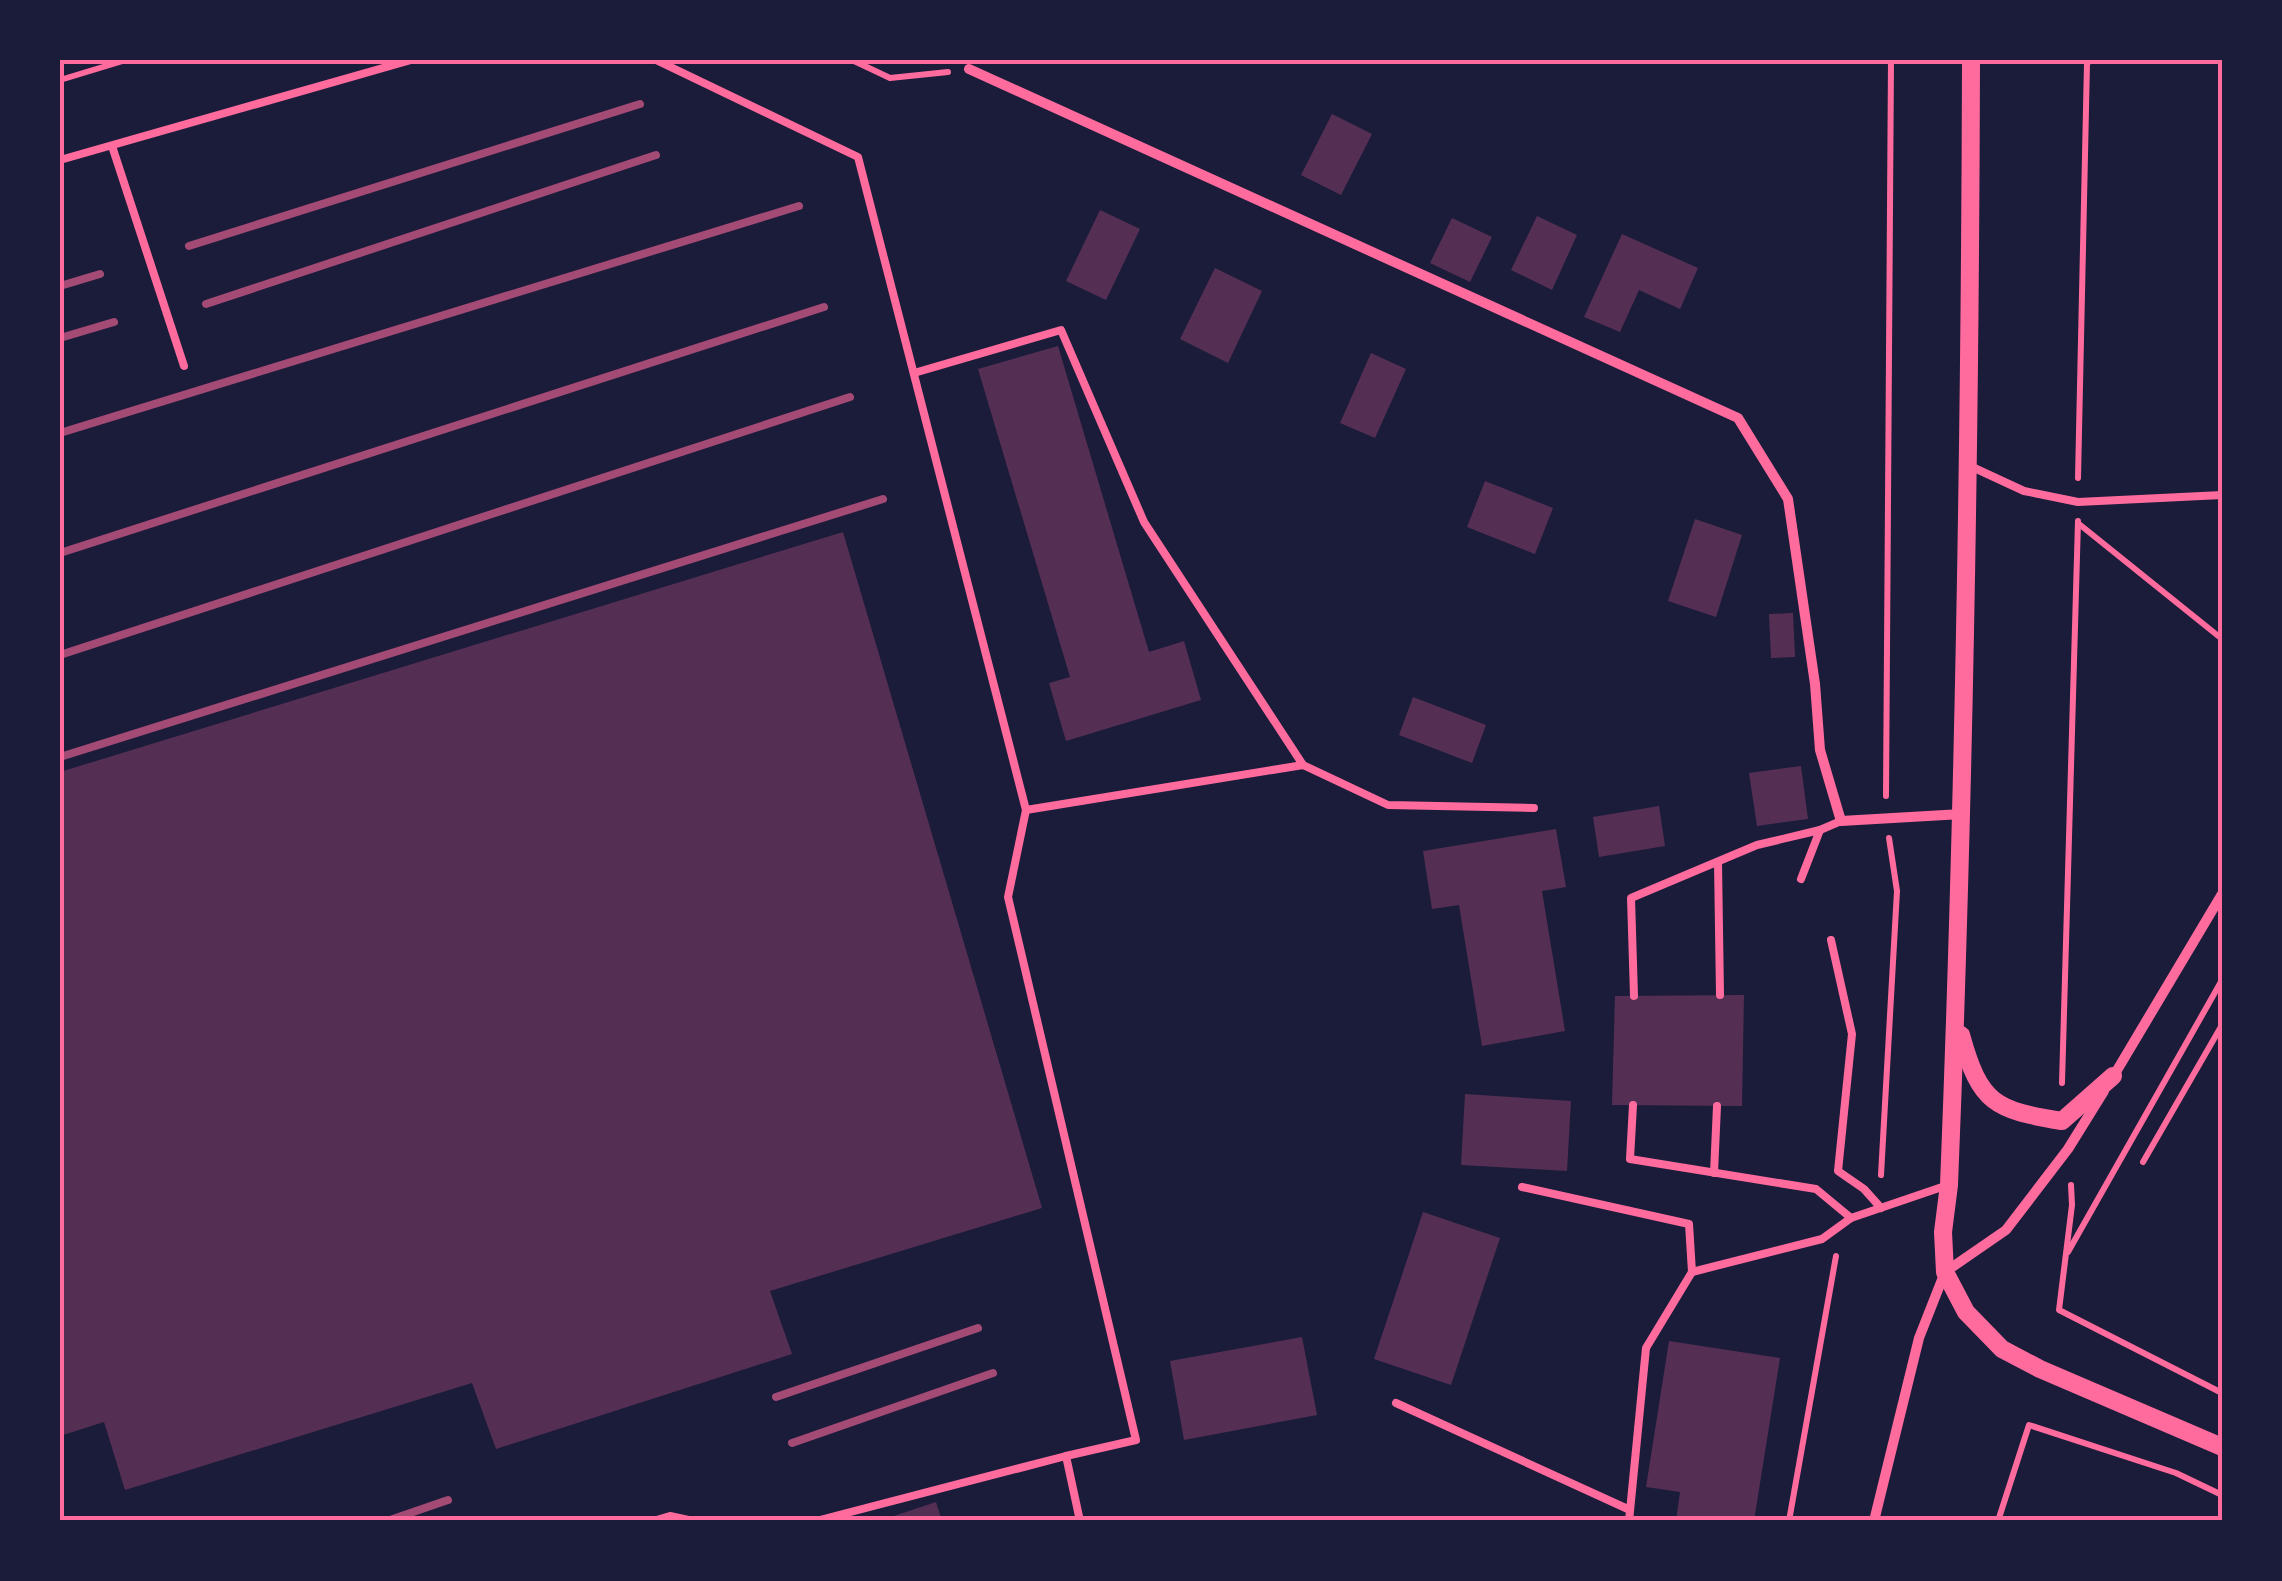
<svg xmlns="http://www.w3.org/2000/svg" width="2282" height="1581" viewBox="0 0 2282 1581" font-family="'Roboto Serif',serif">
<rect width="100%" height="100%" fill="#1b1b3a"/>
<!-- building -->
<g fill="#542f53">
<path d="M 1332,114 L 1372,134 L 1341,195 L 1301,175 Z"/>
<path d="M 1100,210 L 1140,229 L 1106,300 L 1066,281 Z"/>
<path d="M 1537,216 L 1577,235 L 1552,290 L 1511,270 Z"/>
<path d="M 1452,218 L 1492,237 L 1470,282 L 1430,263 Z"/>
<path d="M 1622,234 L 1698,268 L 1680,309 L 1639,290 L 1620,332 L 1584,317 Z"/>
<path d="M 1215,268 L 1262,291 L 1228,363 L 1180,339 Z"/>
<path d="M 1058,346 L 1149,652 L 1184,641 L 1201,700 L 1066,741 L 1049,683 L 1070,677 L 978,369 Z"/>
<path d="M 1371,353 L 1406,369 L 1375,438 L 1340,423 Z"/>
<path d="M 1485,481 L 1553,508 L 1535,554 L 1467,527 Z"/>
<path d="M 1695,519 L 1742,535 L 1716,617 L 1668,601 Z"/>
<path d="M 843,532 L 1042,1208 L 770,1291 L 792,1354 L 496,1449 L 472,1383 L 125,1490 L 104,1422 L 60,1436 L 60,772 Z"/>
<path d="M 1793,613 L 1795,657 L 1771,658 L 1769,614 Z"/>
<path d="M 1413,697 L 1486,725 L 1472,763 L 1399,735 Z"/>
<path d="M 1801,766 L 1808,819 L 1757,826 L 1749,773 Z"/>
<path d="M 1659,806 L 1665,846 L 1599,857 L 1593,817 Z"/>
<path d="M 1556,829 L 1566,887 L 1542,891 L 1565,1031 L 1482,1046 L 1459,905 L 1432,909 L 1423,851 Z"/>
<path d="M 1744,995 L 1742,1106 L 1612,1105 L 1615,996 Z"/>
<path d="M 1465,1094 L 1571,1101 L 1567,1171 L 1461,1165 Z"/>
<path d="M 1423,1212 L 1500,1238 L 1451,1385 L 1374,1359 Z"/>
<path d="M 1302,1337 L 1317,1415 L 1184,1440 L 1170,1361 Z"/>
<path d="M 1669,1341 L 1780,1358 L 1754,1521 L 1676,1521 L 1680,1492 L 1646,1487 Z"/>
<path d="M 936,1502 L 942,1521 L 882,1521 L 882,1520 Z"/>
</g>
<g fill="none" stroke-linecap="round" stroke-linejoin="round">
<!-- path -->
<g stroke="#ff6b9d" stroke-width="6">
<path d="M 852,60 L 890,78 L 948,72"/>
<path d="M 60,80 L 126,60"/>
<path d="M 2078,478 L 2087,63 L 2092,60"/>
<path d="M 2079,524 L 2222,639"/>
<path d="M 1886,796 L 1891,60"/>
<path d="M 2062,1083 L 2078,521"/>
<path d="M 2143,1162 L 2222,1025"/>
<path d="M 1881,1175 L 1897,891 L 1889,838"/>
<path d="M 2071,1185 L 2072,1205 L 2059,1310 L 2222,1393"/>
<path d="M 2068,1252 L 2222,980"/>
<path d="M 1789,1521 L 1836,1256"/>
<path d="M 1998,1521 L 2029,1425 L 2176,1473 L 2222,1495"/>
</g>
<!-- service -->
<g stroke="#ff6b9d" stroke-width="8">
<path d="M 656,60 L 858,157 L 1026,810 L 1303,765 L 1388,805 L 1534,808"/>
<path d="M 112,146 L 184,366"/>
<path d="M 60,160 L 411,60"/>
<path d="M 914,373 L 1061,330 L 1144,522 L 1303,765"/>
<path d="M 1970,466 L 2024,491 L 2078,502 L 2222,495"/>
<path d="M 1026,810 L 1008,897 L 1136,1440 L 1066,1456 L 1080,1521"/>
<path d="M 1718,862 L 1720,995"/>
<path d="M 1801,879 L 1820,830"/>
<path d="M 1831,940 L 1852,1034 L 1838,1171 L 1864,1189 L 1881,1208"/>
<path d="M 1634,996 L 1631,898 L 1757,845 L 1820,830 L 1841,821"/>
<path d="M 1633,1105 L 1630,1159 L 1816,1189 L 1851,1218"/>
<path d="M 1714,1173 L 1717,1106"/>
<path d="M 1522,1187 L 1689,1224 L 1692,1272"/>
<path d="M 1396,1403 L 1630,1510"/>
<path d="M 653,1521 L 670,1516 L 693,1521"/>
<path d="M 816,1521 L 1066,1456"/>
<path d="M 1629,1521 L 1646,1348 L 1692,1272 L 1822,1239 L 1851,1218 L 1948,1185"/>
</g>
<!-- minor -->
<g stroke="#ff6b9d" stroke-width="10">
<path d="M 969,69 L 1738,418 L 1788,499 L 1815,684 L 1820,750 L 1841,821 L 1962,814"/>
<path d="M 2113,1077 L 2222,894"/>
<path d="M 1874,1521 L 1919,1338 L 1945,1272 L 2006,1230 L 2068,1149 L 2104,1091"/>
</g>
<!-- tertiary -->
<g stroke="#ff6b9d" stroke-width="18">
<path d="M 1971,60 C 1970,435 1964,810 1949,1185 L 1943,1232 L 1945,1272 L 1966,1312 L 2002,1349 L 2040,1369 L 2222,1447"/>
<path d="M 1961,1035 C 1980,1104 1995,1110 2062,1121 L 2113,1076"/>
</g>
<!-- rail -->
<g stroke="#a44b75" stroke-width="8">
<path d="M 189,246 L 640,104"/>
<path d="M 60,286 L 100,274"/>
<path d="M 206,304 L 656,155"/>
<path d="M 60,338 L 114,322"/>
<path d="M 60,433 L 799,206"/>
<path d="M 60,553 L 824,307"/>
<path d="M 60,655 L 850,397"/>
<path d="M 60,757 L 883,499"/>
<path d="M 776,1397 L 978,1328"/>
<path d="M 792,1443 L 993,1373"/>
<path d="M 387,1521 L 448,1500"/>
</g>
</g>
<!-- border -->
<rect width="2282" height="1581" fill="none" stroke="#1b1b3a" stroke-width="125"/>
<rect x="62" y="62" width="2158" height="1456" fill="none" stroke="#ff6b9d" stroke-width="4"/>
</svg>
